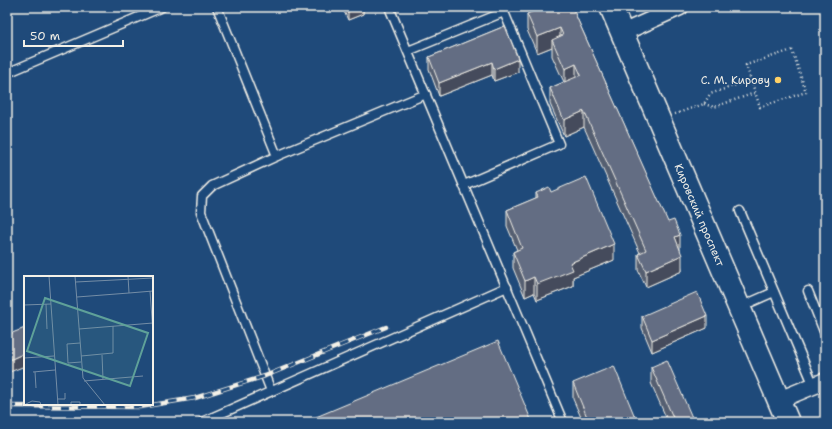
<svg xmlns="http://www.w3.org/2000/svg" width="832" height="429" viewBox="0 0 832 429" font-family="'Shantell Sans',sans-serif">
<rect width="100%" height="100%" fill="#1f4a7a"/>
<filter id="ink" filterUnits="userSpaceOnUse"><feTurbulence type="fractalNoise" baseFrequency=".025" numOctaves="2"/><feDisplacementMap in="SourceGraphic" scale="8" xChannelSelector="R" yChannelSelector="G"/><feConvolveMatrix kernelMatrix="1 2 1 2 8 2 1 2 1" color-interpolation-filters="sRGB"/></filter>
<g filter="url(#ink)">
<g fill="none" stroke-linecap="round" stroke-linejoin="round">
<defs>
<g id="lane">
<path d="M 217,7 L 277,156"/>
<path d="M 389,7 L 563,422"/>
<path d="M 408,51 L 504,12 L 559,144 L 464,185"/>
<path d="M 7,73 L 162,7"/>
<path d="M 740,211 L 814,386"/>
<path d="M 808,291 L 825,334"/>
<path d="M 740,307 L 774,292"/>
<path d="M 271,391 L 201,212 L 202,196 L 212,186 L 277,156 L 426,94"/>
<path d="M 202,422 L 507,287"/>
</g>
<g id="street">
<path d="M 622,33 L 680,7"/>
<path d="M 779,400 L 825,381"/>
</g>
<g id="secondary">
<path id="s1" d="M 611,7 L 788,422"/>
</g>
</defs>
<!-- lane casing -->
<use href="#lane" stroke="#f4f1e8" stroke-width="11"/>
<!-- street casing -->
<use href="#street" stroke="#f4f1e8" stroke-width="19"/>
<!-- secondary casing -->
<use href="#secondary" stroke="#f4f1e8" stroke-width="25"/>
<!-- path -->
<g stroke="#f4f1e8" stroke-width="2.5" stroke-dasharray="1 3" stroke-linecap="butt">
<path d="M 792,50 L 806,92 L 760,107 L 746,65 Z"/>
<path d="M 704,104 L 714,107 L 755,93"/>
<path d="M 675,114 L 704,104 L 710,94 L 751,80"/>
</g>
<!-- lane -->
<use href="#lane" stroke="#1f4a7a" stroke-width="8"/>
<!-- street -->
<use href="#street" stroke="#1f4a7a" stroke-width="16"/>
<!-- secondary -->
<use href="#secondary" stroke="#1f4a7a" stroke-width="22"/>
<defs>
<path id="rail" d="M 7,406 L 140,407 L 195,398 L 265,376 L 386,327"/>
</defs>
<!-- rail casing -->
<use href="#rail" stroke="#f4f1e8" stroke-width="4.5"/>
<!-- rail -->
<use href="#rail" stroke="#1f4a7a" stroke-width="3" stroke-dasharray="9" stroke-linecap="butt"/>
</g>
<!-- wall -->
<g fill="#555e71" stroke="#f4f1e8">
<path d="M 342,7 L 363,7 L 363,14 L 348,20 Z"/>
<path d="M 572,7 L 680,250 L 682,271 L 646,287 L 638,270 L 638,254 L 640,253 L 584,127 L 564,136 L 550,104 L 550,88 L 564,82 L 552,56 L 552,47 L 537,53 L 527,30 L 527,14 Z"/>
<path d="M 505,26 L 518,72 L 494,81 L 492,75 L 439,96 L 429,69 L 429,57 Z"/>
<path d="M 551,192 L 614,260 L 573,277 L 573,286 L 537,300 L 534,293 L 525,297 L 513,268 L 513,252 L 517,250 L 507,226 L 507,210 L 536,198 L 536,193 Z"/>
<path d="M 642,316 L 707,328 L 652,352 L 642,328 Z"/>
<path d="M 651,367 L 694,422 L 668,422 L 651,383 Z"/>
<path d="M 573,383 L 637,422 L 583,422 L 573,399 Z"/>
</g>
<!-- shaded-wall -->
<g fill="#454c5c" stroke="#f4f1e8">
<path d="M 358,7 L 363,7 L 363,14 L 348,20 L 348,11 Z"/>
<path d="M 560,28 L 560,43 L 552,40 L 552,47 L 537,53 L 537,37 Z"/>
<path d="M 518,59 L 518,72 L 494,81 L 494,69 Z"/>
<path d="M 492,62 L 492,75 L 439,96 L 439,83 Z"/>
<path d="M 576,64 L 576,80 L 565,85 L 565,69 Z"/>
<path d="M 584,111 L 584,127 L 564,136 L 564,120 Z"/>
<path d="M 680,235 L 680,251 L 675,237 Z"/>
<path d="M 614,244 L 614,260 L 573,277 L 573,286 L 537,300 L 537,284 L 570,263 Z"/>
<path d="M 682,255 L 682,271 L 646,287 L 646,271 Z"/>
<path d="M 534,277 L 534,293 L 525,297 L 525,281 Z"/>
<path d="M 707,316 L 707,328 L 652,352 L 652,340 Z"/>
<path d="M 25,353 L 25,366 L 7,373 L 7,361 Z"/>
</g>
<!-- building -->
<g fill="#636d83" stroke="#f4f1e8">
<path d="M 346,7 L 358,7 L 348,11 Z"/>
<path d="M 543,7 L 572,7 L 668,222 L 674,220 L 680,235 L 675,237 L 682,255 L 646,271 L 638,254 L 646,250 L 584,111 L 564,120 L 550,88 L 581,75 L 576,64 L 565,69 L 552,40 L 563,35 L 560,28 L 537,37 L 527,14 Z"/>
<path d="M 505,26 L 518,59 L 494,69 L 492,62 L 439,83 L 429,57 Z"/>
<path d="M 586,177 L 614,244 L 570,263 L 573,270 L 537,284 L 534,277 L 525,281 L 513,252 L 522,248 L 507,210 L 538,197 L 536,193 L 549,187 L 551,192 Z"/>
<path d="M 697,292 L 707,316 L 652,340 L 642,316 Z"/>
<path d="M 25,328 L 25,353 L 7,361 L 7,335 Z"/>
<path d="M 498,341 L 532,422 L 304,422 Z"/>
<path d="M 667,360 L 694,422 L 675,422 L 651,367 Z"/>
<path d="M 614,366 L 637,422 L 589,422 L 573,383 Z"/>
</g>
</g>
<!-- markers -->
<circle fill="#ffd166" stroke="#1f4a7a" stroke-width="1.5" cx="778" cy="80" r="4"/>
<g text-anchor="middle" stroke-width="3" stroke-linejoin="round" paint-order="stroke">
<!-- poi labels -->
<g font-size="11" fill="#f4f1e8" stroke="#1f4a7a" text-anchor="end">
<text x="770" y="84">С. М. Кирову</text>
</g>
<!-- street labels -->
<g font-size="11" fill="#f4f1e8" stroke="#1f4a7a">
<text dy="4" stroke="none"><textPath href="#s1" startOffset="226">Кировский проспект</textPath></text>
</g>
</g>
<!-- overview -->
<g transform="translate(24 276)">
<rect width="129" height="129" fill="#1f4a7a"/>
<path fill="none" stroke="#748da6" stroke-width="1" d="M 25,0 L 34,129M 51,0 L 59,102 L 81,129M 52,6 L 129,2M 126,15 L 129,57M 105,17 L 129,15M 53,21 L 105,17 L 104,0M 22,28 L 23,53M 0,29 L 27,28M 55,53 L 129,47M 56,67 L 43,68 L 44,87 L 57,86M 78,79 L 79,103M 57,80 L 89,77 L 89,50M 0,82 L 30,80M 9,96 L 31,94M 11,96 L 12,112M 60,105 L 119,100M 33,123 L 41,123 L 41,117M 0,129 L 8,125 L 16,126 L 17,129M 47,129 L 47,126 L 56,126 L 56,129"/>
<path fill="#5fa199" fill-opacity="0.15" stroke="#5fa199" stroke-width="2" d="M 21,22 L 124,57 L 106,110 L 3,75 Z"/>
<rect width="129" height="129" fill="none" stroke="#f4f1e8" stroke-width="2"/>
</g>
<!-- margin -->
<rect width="832" height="429" fill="none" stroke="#1f4a7a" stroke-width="24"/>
<rect x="12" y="12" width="808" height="405" fill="none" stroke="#f4f1e8" stroke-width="1.5" filter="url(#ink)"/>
<!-- scale -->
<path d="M24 40v6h99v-6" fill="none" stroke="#f4f1e8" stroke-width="2"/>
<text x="30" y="40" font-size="12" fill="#f4f1e8" stroke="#1f4a7a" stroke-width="3" paint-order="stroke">50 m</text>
</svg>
